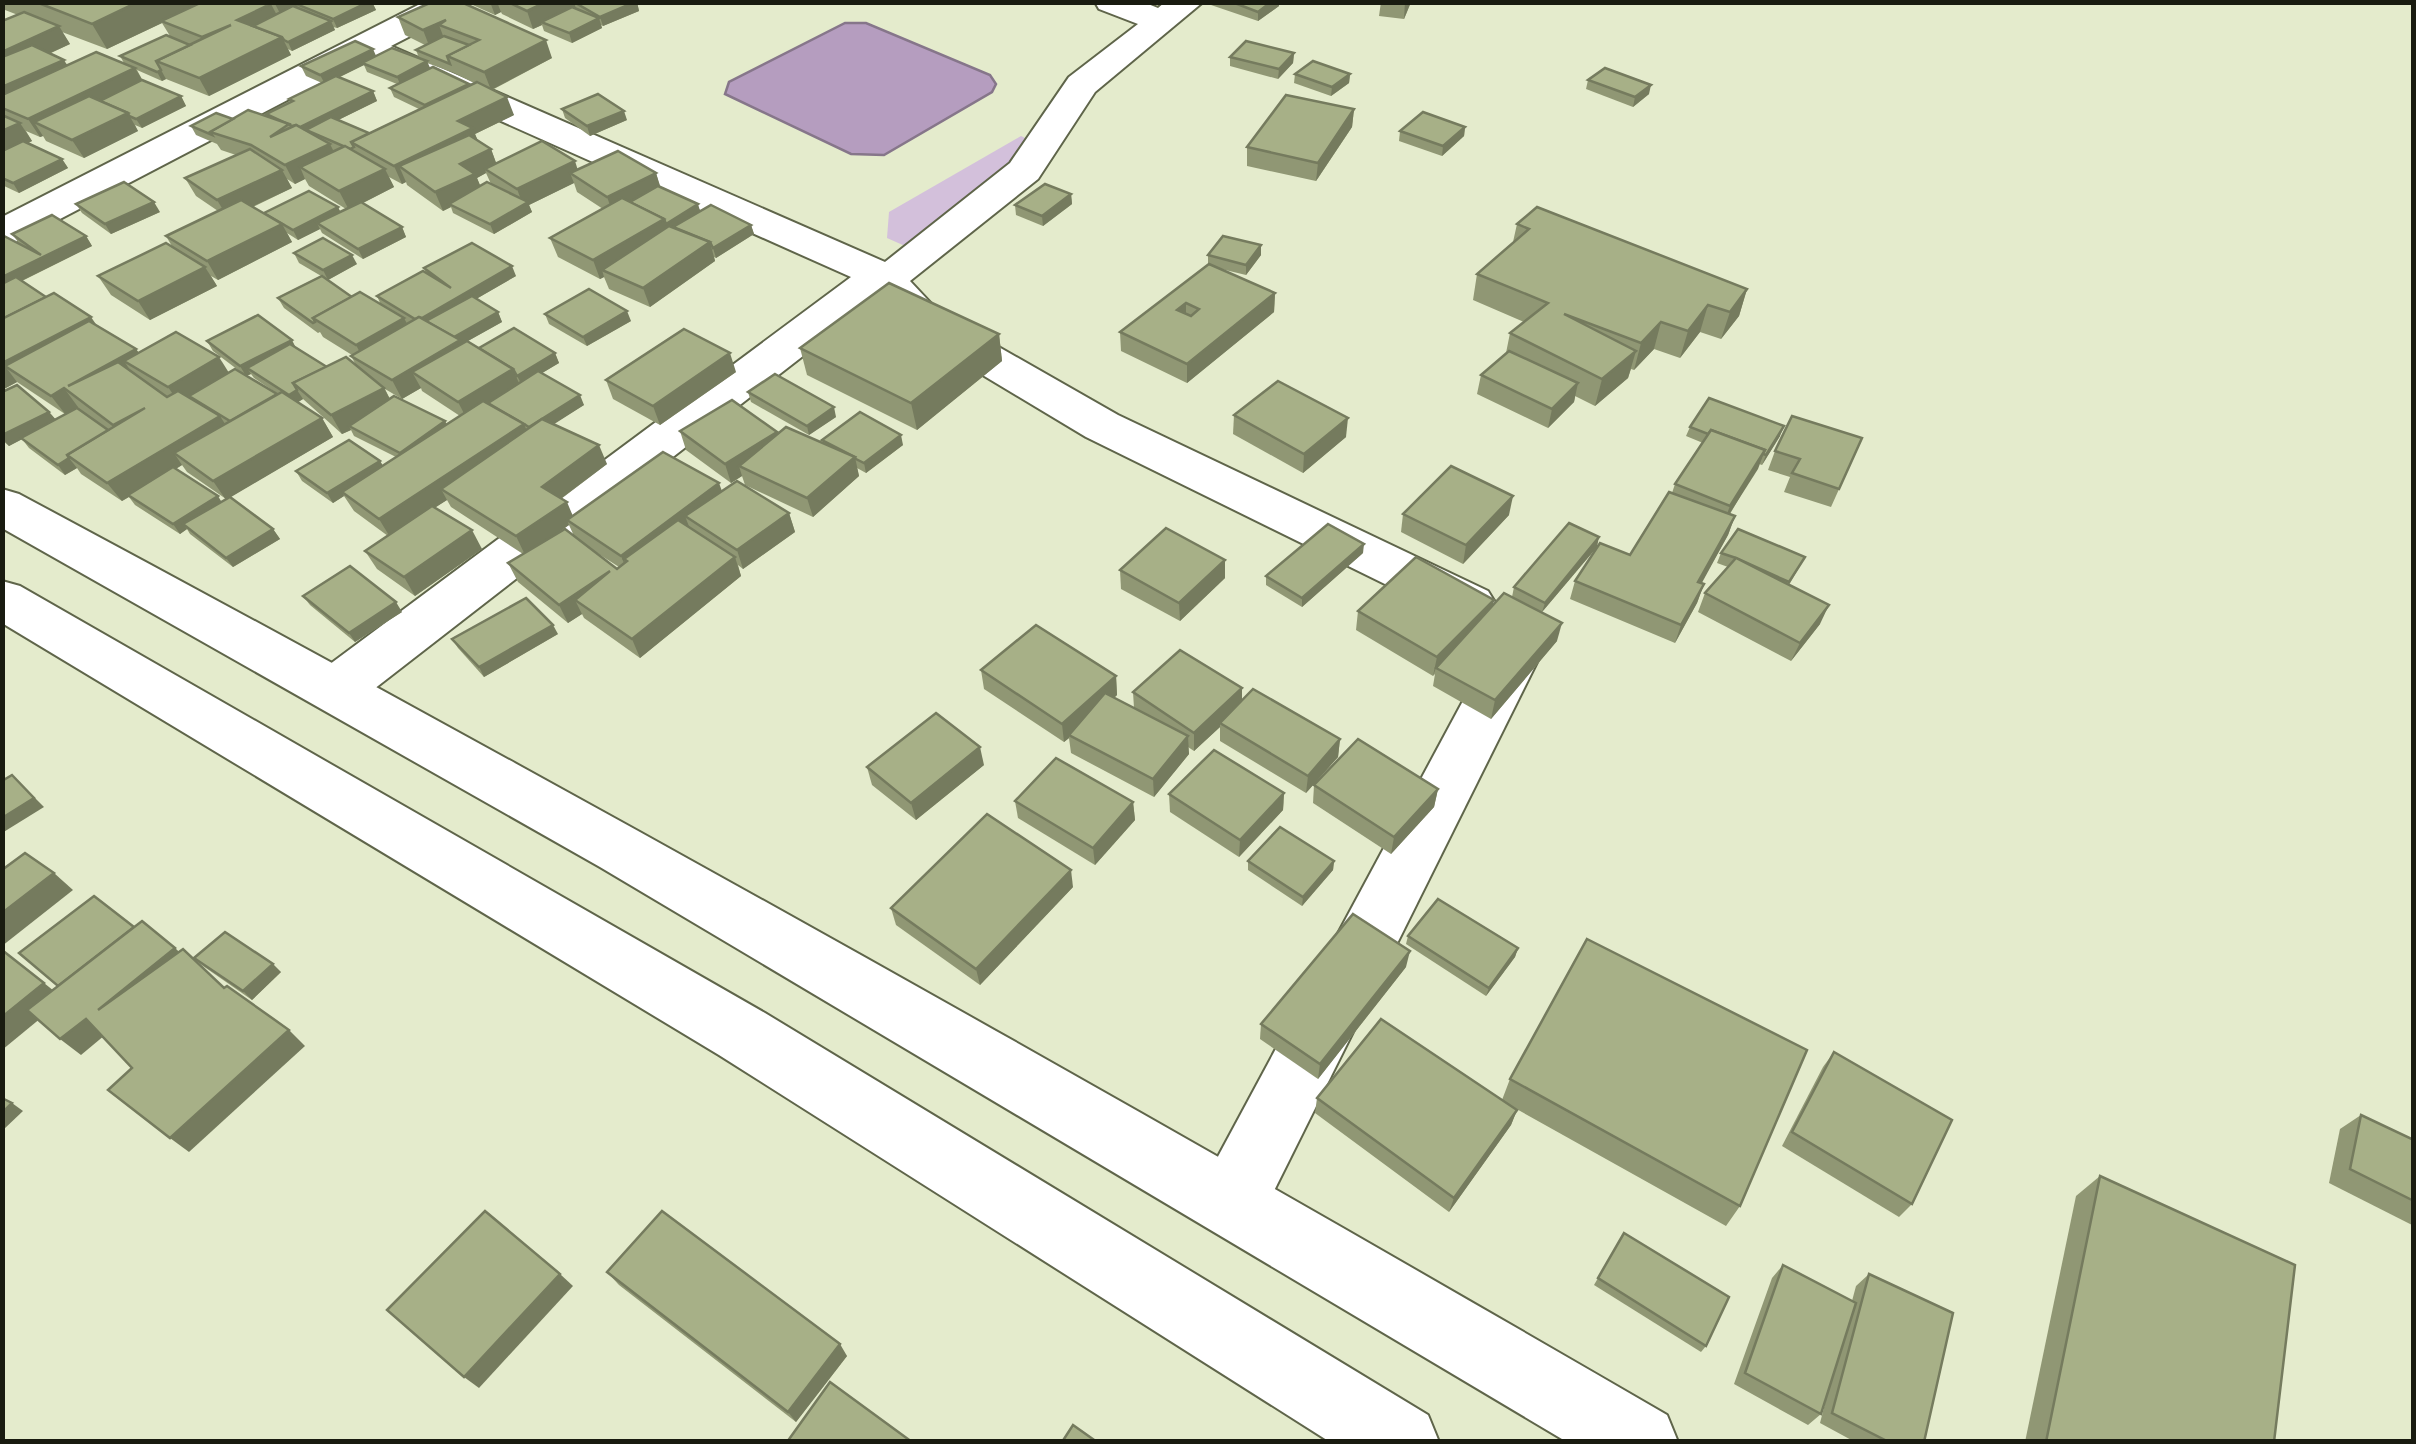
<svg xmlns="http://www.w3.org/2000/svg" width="2416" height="1444" viewBox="0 0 2416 1444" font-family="'Nunito Sans',sans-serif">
<rect width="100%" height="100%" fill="#e4ebcc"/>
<!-- green -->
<path fill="#d3c0db" d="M 1021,136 L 1027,139 L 1009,162 L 905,246 L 887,238 L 889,212 Z"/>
<!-- water -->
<path fill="#b59dbf" stroke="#86768a" stroke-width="2.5" d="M 845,23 L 866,23 L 990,75 L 996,84 L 992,92 L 884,155 L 851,154 L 725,94 L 729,82 Z"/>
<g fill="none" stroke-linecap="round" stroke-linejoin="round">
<defs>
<g id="minor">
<path d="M 424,2 L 467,2 L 463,9 L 391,46 L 885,262 L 1010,163 L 1069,77 L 1138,24 L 1099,9 L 1095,2 L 1143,2 L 1158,8 L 1165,2 L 1203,2 L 1095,92 L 1038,179 L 910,281 L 941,314 L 1118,415 L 1488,591 L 1496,604 L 1488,617 L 1470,623 L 1452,617 L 1086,437 L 911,332 L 879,297 L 356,703 L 337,709 L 318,703 L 310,688 L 318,673 L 851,277 L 364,60 L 16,242 L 2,245 L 2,217 Z"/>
<path d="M 1518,628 L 1537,634 L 1544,648 L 1257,1225 L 1232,1235 L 1207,1225 L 1197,1201 L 1207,1177 L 1499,634 Z"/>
</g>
<g id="major">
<path d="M 2,489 L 19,494 C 574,791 1123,1099 1667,1415 L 1678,1442 L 1567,1442 L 600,867 L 2,528 Z"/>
<path d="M 2,581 L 20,586 L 765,1013 L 1428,1415 L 1439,1442 L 1330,1442 L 719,1055 L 2,623 Z"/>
</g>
</defs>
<!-- minor casing -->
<use href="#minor" stroke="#5f654a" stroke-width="4"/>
<!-- major casing -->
<use href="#major" stroke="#5f654a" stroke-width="4"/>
<!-- minor -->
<use href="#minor" fill="#fff" fill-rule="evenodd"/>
<!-- major -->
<use href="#major" fill="#fff" fill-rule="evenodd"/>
</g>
<!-- wall -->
<g fill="#909774" fill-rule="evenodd">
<path d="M 2,2 L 372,2 L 376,10 L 337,28 L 333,27 L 335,30 L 292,51 L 288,49 L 291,55 L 209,96 L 166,79 L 162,81 L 137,70 L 143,81 L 181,96 L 186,106 L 142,128 L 135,125 L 138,131 L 84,158 L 46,141 L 43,136 L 40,137 L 26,131 L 32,141 L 28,143 L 62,159 L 68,168 L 19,193 L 2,185 L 2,21 L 18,15 L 5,10 ZM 162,23 L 170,36 L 120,56 L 124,63 L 68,65 L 51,53 L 70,44 L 62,32 L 107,49 Z"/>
<path d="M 432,2 L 552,58 L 492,90 L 514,115 L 475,134 L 478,141 L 491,149 L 496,163 L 578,170 L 656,173 L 660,187 L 700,211 L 751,225 L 754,234 L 716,258 L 714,257 L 715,261 L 650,307 L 609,289 L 604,277 L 600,279 L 558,257 L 550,238 L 603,209 L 577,192 L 574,183 L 529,205 L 532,212 L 494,234 L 453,213 L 451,207 L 443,211 L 407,185 L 406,182 L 402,184 L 389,177 L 394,187 L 363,203 L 402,227 L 406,237 L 363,259 L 322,233 L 320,229 L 298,240 L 287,233 L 292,242 L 218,280 L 211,276 L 217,286 L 150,320 L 111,295 L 98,276 L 173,248 L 166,236 L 218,211 L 196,196 L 185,178 L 236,155 L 221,150 L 217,144 L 196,135 L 191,126 L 233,119 L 268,117 L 266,114 L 291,102 L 289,99 L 322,83 L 306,76 L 301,66 L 376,56 L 419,58 L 416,50 L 425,45 L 405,35 L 398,17 ZM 427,63 L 454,73 L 474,83 L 469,85 L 430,69 ZM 364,65 L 367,72 L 397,84 L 390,88 L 394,97 L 419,109 L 369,133 L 338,120 L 377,101 L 373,91 L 340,77 ZM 486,173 L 491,184 L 480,186 L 477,178 ZM 287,179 L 295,184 L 305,179 L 309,186 L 346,209 L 340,212 L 338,207 L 264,214 L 253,207 L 292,188 Z"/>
<path d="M 466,2 L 637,2 L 639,11 L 603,26 L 601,25 L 602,28 L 572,43 L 544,31 L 542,25 L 533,29 L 502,14 L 501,12 L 495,15 Z"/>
<path d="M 1211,2 L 1279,2 L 1279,6 L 1258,21 L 1211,5 Z"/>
<path d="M 1381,2 L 1411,2 L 1404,19 L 1379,16 Z"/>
<path d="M 1294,53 L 1293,63 L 1278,79 L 1230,66 L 1230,57 Z"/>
<path d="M 1295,74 L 1350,74 L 1349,83 L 1331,96 L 1294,83 Z"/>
<path d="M 1588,80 L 1649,94 L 1633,107 L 1586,89 Z"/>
<path d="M 562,109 L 627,120 L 590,136 L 565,118 Z"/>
<path d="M 1354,109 L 1352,127 L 1316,181 L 1247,166 L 1247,147 Z"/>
<path d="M 1465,127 L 1464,136 L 1442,156 L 1399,141 L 1400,131 Z"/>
<path d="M 1071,194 L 1072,204 L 1043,226 L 1016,215 L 1015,205 Z"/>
<path d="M 76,204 L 160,212 L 111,234 L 82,213 Z"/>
<path d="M 1517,224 L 1747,289 L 1739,316 L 1721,339 L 1700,332 L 1680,358 L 1654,349 L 1634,370 L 1631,369 L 1628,378 L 1595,406 L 1575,396 L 1574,402 L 1548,428 L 1477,394 L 1481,375 L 1506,353 L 1510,333 L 1524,322 L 1473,300 L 1477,274 L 1513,242 Z"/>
<path d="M 12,234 L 86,236 L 92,246 L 22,281 L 46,297 L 136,349 L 139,353 L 229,373 L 242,373 L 213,351 L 207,341 L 296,348 L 327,367 L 356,365 L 351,356 L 352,355 L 323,337 L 320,332 L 318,333 L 284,308 L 278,298 L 352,297 L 381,305 L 377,296 L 426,273 L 424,268 L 516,276 L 476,299 L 498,312 L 502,322 L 468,341 L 479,348 L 555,353 L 559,363 L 542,373 L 584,405 L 553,424 L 607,464 L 561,499 L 573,516 L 722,491 L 789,513 L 795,532 L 743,569 L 738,565 L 741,576 L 640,658 L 584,618 L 582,614 L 568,623 L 518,582 L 508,563 L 523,554 L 451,507 L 447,500 L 435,507 L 482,549 L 415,596 L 377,569 L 365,551 L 388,536 L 354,511 L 344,496 L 333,503 L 302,481 L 296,471 L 380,461 L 383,466 L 396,457 L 354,436 L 351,430 L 342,434 L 303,399 L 298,402 L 322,418 L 333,437 L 230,497 L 273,529 L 280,539 L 233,567 L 190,534 L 187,529 L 180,534 L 135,505 L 129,497 L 122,501 L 81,474 L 77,468 L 65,475 L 29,448 L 22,439 L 9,446 L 2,440 L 2,392 L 49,412 L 56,420 L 65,414 L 17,382 L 2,390 L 18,242 ZM 251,374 L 254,378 L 278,394 L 246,376 ZM 421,388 L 422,391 L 460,416 L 447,425 L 445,421 L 390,399 L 385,389 L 402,399 ZM 182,465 L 187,472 L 226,499 L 222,502 L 176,469 ZM 569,525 L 574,536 L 556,534 ZM 591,549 L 619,567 L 617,569 Z"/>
<path d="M 294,253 L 357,264 L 328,280 L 299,263 Z"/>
<path d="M 1208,255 L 1261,255 L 1246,275 L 1217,268 L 1275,293 L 1274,312 L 1187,383 L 1121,351 L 1120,332 L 1208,264 Z"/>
<path d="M 545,314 L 631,321 L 587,346 L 549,324 Z"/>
<path d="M 999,334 L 1002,361 L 917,430 L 807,375 L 800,348 Z"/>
<path d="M 736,372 L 660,425 L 613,399 L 606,380 Z"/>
<path d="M 748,392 L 836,417 L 809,435 L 751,402 Z"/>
<path d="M 1234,415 L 1346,437 L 1303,473 L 1233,434 Z"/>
<path d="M 1690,427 L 1780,436 L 1762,465 L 1759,464 L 1730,514 L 1735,516 L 1728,535 L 1701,583 L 1704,584 L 1697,603 L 1675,643 L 1570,599 L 1575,581 L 1630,555 L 1672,493 L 1675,484 L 1703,443 L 1686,436 Z"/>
<path d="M 680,431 L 778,434 L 823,443 L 822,440 L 903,445 L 866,473 L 857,468 L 859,476 L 813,517 L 745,485 L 742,476 L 731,483 L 686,450 Z"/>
<path d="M 1862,438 L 1831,507 L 1784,492 L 1790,477 L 1768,470 L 1775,451 Z"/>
<path d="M 1403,514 L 1509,515 L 1463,564 L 1401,532 Z"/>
<path d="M 1597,547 L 1542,612 L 1512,597 L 1514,587 Z"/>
<path d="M 1363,553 L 1302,607 L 1266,585 L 1266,576 Z"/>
<path d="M 1721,553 L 1805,557 L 1789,585 L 1820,624 L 1791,661 L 1698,612 L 1705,593 L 1728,567 L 1717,563 Z"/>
<path d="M 1225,560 L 1225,578 L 1180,621 L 1121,589 L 1120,570 Z"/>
<path d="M 303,596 L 402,612 L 355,642 L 310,605 Z"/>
<path d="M 1494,600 L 1492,606 L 1557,641 L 1491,719 L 1433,686 L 1435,674 L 1433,676 L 1356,630 L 1358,611 Z"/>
<path d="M 558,634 L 484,677 L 458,648 L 452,639 Z"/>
<path d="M 981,670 L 1116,676 L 1117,695 L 1114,698 L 1134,708 L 1133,692 L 1242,688 L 1242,700 L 1340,739 L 1338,757 L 1306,793 L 1220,741 L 1220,727 L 1194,751 L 1188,747 L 1189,754 L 1154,797 L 1071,753 L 1069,738 L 1064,742 L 984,689 Z"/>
<path d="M 984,765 L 916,820 L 872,785 L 867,767 Z"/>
<path d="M 1314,785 L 1438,789 L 1434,807 L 1391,854 L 1313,803 Z"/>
<path d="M 1284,793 L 1283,810 L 1239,857 L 1170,812 L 1169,794 Z"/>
<path d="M 1015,801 L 1133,802 L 1135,820 L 1095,865 L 1018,818 Z"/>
<path d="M 1248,861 L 1334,861 L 1333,870 L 1302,906 L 1248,870 Z"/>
<path d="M 1073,887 L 980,985 L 896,925 L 891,908 Z"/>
<path d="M 1408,936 L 1518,948 L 1515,957 L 1486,996 L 1406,944 Z"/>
<path d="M 194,958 L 281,972 L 252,1000 L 203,966 Z"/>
<path d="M 1406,967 L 1318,1079 L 1260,1039 L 1261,1024 Z"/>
<path d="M 1834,1052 L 1912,1204 L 1899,1217 L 1782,1146 L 1823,1067 Z"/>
<path d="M 1510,1079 L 1740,1206 L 1726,1226 L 1504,1102 L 1517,1110 L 1511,1125 L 1449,1212 L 1315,1113 L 1317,1098 L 1502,1100 Z"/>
<path d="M 2361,1115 L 2414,1140 L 2414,1226 L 2329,1183 L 2340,1129 Z"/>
<path d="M 2100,1176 L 2274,1442 L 2025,1442 L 2076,1196 Z"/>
<path d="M 1624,1233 L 1706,1346 L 1701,1352 L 1594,1285 Z"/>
<path d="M 1783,1265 L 1852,1301 L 1856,1286 L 1869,1274 L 1924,1442 L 1855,1442 L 1820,1423 L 1828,1392 L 1821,1414 L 1808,1425 L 1734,1384 L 1772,1278 Z"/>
<path d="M 607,1272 L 847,1356 L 796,1422 L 619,1285 Z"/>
</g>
<!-- shaded-wall -->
<g fill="#757b5e">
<path d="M 138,2 L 206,2 L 161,21 L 162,23 L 107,49 L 92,24 Z"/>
<path d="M 274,2 L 320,2 L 296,4 L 300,12 L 283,19 Z"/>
<path d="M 368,2 L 372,2 L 376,10 L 337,28 L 333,19 Z"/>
<path d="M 490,2 L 497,2 L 501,12 L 495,15 Z"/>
<path d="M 546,2 L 574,2 L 576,9 L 541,22 L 542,25 L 533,29 L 527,11 Z"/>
<path d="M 635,2 L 637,2 L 639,11 L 603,26 L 600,17 Z"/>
<path d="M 1271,2 L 1279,2 L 1279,6 L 1258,21 L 1258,12 Z"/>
<path d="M 1405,2 L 1411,2 L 1404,19 Z"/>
<path d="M 271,4 L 280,21 L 261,31 L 237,20 Z"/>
<path d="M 599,18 L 602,28 L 572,43 L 569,33 Z"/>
<path d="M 446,20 L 439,25 L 445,41 L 430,48 L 423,30 Z"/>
<path d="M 331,21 L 335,30 L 292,51 L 288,42 Z"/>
<path d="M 59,26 L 70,44 L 2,75 L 2,52 Z"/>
<path d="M 282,37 L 291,55 L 209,96 L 199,78 Z"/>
<path d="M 546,40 L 552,58 L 491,90 L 484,72 Z"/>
<path d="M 373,49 L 377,58 L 362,63 L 364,65 L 325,84 L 320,75 Z"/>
<path d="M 1294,53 L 1293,63 L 1278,79 L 1279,69 Z"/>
<path d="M 64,60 L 75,78 L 4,110 L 2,107 L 2,87 Z"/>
<path d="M 427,61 L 431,70 L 401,86 L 397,77 Z"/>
<path d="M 135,68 L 146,86 L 34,122 L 43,136 L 40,137 L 28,119 Z"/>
<path d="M 161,70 L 166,79 L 162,81 L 157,72 Z"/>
<path d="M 1350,74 L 1349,83 L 1331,96 L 1332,87 Z"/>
<path d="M 1651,85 L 1649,94 L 1633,107 L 1635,97 Z"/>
<path d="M 373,91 L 377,101 L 312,133 L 296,129 Z"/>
<path d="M 181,96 L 186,106 L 142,128 L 136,119 Z"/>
<path d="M 507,97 L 514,115 L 475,134 L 480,146 L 399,166 L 406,182 L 402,184 L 394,166 L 458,121 Z"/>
<path d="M 1354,109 L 1352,127 L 1316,181 L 1318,163 Z"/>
<path d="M 624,111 L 627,120 L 590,136 L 587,126 Z"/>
<path d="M 128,113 L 138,131 L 84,158 L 72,140 Z"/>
<path d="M 20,123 L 32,141 L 2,156 L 2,131 Z"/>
<path d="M 1465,127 L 1464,136 L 1442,156 L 1443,146 Z"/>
<path d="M 330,144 L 339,162 L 300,167 L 305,179 L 295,184 L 285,165 Z"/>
<path d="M 491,149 L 498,168 L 485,169 L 486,173 L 477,178 L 483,192 L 449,204 L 451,207 L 443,211 L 435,192 L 460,164 Z"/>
<path d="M 62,159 L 68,168 L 19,193 L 13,183 Z"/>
<path d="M 575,161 L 581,180 L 570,173 L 574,183 L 529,205 L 532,212 L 494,234 L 490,224 L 523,205 L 517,189 Z"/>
<path d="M 385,169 L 394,187 L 349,210 L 339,191 Z"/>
<path d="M 282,170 L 292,188 L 228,218 L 217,200 Z"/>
<path d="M 656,173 L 662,192 L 614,216 L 607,197 Z"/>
<path d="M 1071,194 L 1072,204 L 1043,226 L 1042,216 Z"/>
<path d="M 154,202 L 160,212 L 111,234 L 105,224 Z"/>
<path d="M 698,204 L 701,214 L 602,270 L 604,277 L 600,279 L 593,260 L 664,219 Z"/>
<path d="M 338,207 L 343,217 L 317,223 L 320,229 L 298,240 L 293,230 Z"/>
<path d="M 282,224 L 292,242 L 218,280 L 207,261 Z"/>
<path d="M 751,225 L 754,234 L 716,258 L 713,248 Z"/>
<path d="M 402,227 L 406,237 L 363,259 L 358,249 Z"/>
<path d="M 86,236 L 92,246 L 5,289 L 2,286 L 2,277 Z"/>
<path d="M 710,242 L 715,261 L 650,307 L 643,288 Z"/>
<path d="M 1261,245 L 1261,255 L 1246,275 L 1246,265 Z"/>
<path d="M 352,255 L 357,264 L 328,280 L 323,270 Z"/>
<path d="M 512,266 L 516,276 L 431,325 L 418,321 Z"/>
<path d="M 205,267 L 217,286 L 150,320 L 138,301 Z"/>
<path d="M 1747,289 L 1739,316 L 1721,339 L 1730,312 Z"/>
<path d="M 1275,293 L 1274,312 L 1187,383 L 1187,364 Z"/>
<path d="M 1186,303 L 1186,322 L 1177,310 Z"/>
<path d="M 1708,305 L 1700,332 L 1680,358 L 1688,331 Z"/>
<path d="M 627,311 L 631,321 L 587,346 L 583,337 Z"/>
<path d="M 498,312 L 502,322 L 412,372 L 421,388 L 402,399 L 392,380 L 452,338 Z"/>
<path d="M 91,317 L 104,336 L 5,366 L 17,382 L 2,390 L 2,363 Z"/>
<path d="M 404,318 L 414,337 L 366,364 L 356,345 Z"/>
<path d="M 1661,322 L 1654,349 L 1634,370 L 1641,343 Z"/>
<path d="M 999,334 L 1002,361 L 917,430 L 911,403 Z"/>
<path d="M 292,340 L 297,350 L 247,368 L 251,374 L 246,376 L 240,366 Z"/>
<path d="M 136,349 L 149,368 L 124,361 L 134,376 L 68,386 Z"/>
<path d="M 1636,351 L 1628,378 L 1595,406 L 1602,379 Z"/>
<path d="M 555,353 L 559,363 L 522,385 L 517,376 Z"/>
<path d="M 730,353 L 736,372 L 660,425 L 653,406 Z"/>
<path d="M 219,357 L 231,376 L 181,406 L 168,387 Z"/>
<path d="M 513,369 L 521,388 L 468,421 L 458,402 Z"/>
<path d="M 1578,383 L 1574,402 L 1548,428 L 1552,409 Z"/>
<path d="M 64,388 L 78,407 L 66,415 L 51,396 Z"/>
<path d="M 384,388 L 394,407 L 349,426 L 351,430 L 342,434 L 331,415 Z"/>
<path d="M 297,390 L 303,399 L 295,404 L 289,395 Z"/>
<path d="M 580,395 L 584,405 L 534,437 L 529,427 Z"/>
<path d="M 834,407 L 836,417 L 809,435 L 807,426 Z"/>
<path d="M 49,412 L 57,421 L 9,446 L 2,438 L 2,435 Z"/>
<path d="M 220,416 L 232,435 L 174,453 L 182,465 L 122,501 L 107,483 Z"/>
<path d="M 322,418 L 333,437 L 226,500 L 213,481 Z"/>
<path d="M 1348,418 L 1346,437 L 1303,473 L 1304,454 Z"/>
<path d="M 445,421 L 450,431 L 405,462 L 400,453 Z"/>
<path d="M 524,424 L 532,443 L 441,489 L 447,500 L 390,537 L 379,519 Z"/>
<path d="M 1784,426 L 1780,436 L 1762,465 L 1766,455 Z"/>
<path d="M 777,432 L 783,451 L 739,466 L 742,476 L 731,483 L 725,464 Z"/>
<path d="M 901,435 L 903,445 L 866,473 L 864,463 Z"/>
<path d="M 599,445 L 607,464 L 551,506 L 542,487 Z"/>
<path d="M 1765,450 L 1758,469 L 1723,524 L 1730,506 Z"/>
<path d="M 855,457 L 859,476 L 813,517 L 807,498 Z"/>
<path d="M 69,458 L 77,468 L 65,475 L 58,465 Z"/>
<path d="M 380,461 L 386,471 L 342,492 L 344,496 L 333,503 L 327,493 Z"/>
<path d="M 719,483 L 726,502 L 685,516 L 690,529 L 627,561 L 624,559 L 629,575 L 621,556 Z"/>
<path d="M 218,496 L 224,506 L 183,524 L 187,529 L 180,534 L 173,524 Z"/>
<path d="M 1513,496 L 1509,515 L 1463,564 L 1466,545 Z"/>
<path d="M 567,502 L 575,521 L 567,520 L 569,525 L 525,555 L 516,536 Z"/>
<path d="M 789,513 L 795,532 L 743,569 L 737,550 Z"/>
<path d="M 1735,516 L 1728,535 L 1692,601 L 1698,582 Z"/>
<path d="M 273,529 L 280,539 L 233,567 L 226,558 Z"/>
<path d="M 472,530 L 482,549 L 415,596 L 404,577 Z"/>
<path d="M 1599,537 L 1597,547 L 1542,612 L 1545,603 Z"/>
<path d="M 1364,544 L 1363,553 L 1302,607 L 1302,598 Z"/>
<path d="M 735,557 L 741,576 L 640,658 L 632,639 Z"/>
<path d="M 1225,560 L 1225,578 L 1180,621 L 1179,603 Z"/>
<path d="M 610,571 L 575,600 L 582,614 L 568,623 L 559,605 Z"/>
<path d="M 1704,584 L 1697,603 L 1675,643 L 1681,625 Z"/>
<path d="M 1494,600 L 1490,618 L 1436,668 L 1433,676 L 1437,657 Z"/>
<path d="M 396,602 L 402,612 L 355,642 L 349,633 Z"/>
<path d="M 1829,605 L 1820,624 L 1791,661 L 1800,643 Z"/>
<path d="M 1562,623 L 1557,641 L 1491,719 L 1495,700 Z"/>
<path d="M 553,625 L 558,634 L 484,677 L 479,667 Z"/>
<path d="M 1116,676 L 1117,695 L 1071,736 L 1069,735 L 1069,738 L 1064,742 L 1062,724 Z"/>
<path d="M 1242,688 L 1242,706 L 1220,723 L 1220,727 L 1194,751 L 1194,733 Z"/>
<path d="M 1188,736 L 1189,754 L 1154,797 L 1153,779 Z"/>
<path d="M 1340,739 L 1338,757 L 1306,793 L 1308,776 Z"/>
<path d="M 980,747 L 984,765 L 916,820 L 911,803 Z"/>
<path d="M 12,775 L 44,807 L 2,833 L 2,818 Z"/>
<path d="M 1438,789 L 1434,807 L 1391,854 L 1394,837 Z"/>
<path d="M 1284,793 L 1283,810 L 1239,857 L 1240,840 Z"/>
<path d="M 1133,802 L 1135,820 L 1095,865 L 1093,848 Z"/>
<path d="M 1334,861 L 1333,870 L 1302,906 L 1303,897 Z"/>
<path d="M 1071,870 L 1073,887 L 980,985 L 976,969 Z"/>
<path d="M 54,873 L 73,890 L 2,946 L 2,913 Z"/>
<path d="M 175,948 L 193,965 L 98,1010 Z"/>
<path d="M 1518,948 L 1515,957 L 1486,996 L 1489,988 Z"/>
<path d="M 1410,951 L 1406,967 L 1318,1079 L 1320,1064 Z"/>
<path d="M 273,964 L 281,972 L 252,1000 L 243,991 Z"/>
<path d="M 44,983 L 64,999 L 2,1050 L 2,1017 Z"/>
<path d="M 86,1019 L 105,1035 L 81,1055 L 60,1039 Z"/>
<path d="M 289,1030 L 305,1046 L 189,1152 L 170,1138 Z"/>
<path d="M 12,1103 L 23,1111 L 2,1131 L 2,1113 Z"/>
<path d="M 1517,1110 L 1511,1125 L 1449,1212 L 1454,1198 Z"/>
<path d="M 560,1274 L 573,1286 L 479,1388 L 464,1377 Z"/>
<path d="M 840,1344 L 847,1356 L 796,1422 L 788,1412 Z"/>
</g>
<!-- building -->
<g fill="#a7b087" stroke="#757b5e" stroke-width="2.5" fill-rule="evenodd">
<path d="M 36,2 L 138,2 L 92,24 Z"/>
<path d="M 202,2 L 271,4 L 237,20 L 282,37 L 199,78 L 156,61 L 231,25 L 202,37 L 161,21 Z"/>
<path d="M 300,2 L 368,2 L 333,19 L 296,4 Z"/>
<path d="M 432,2 L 461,2 L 546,40 L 484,72 L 447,56 L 479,40 L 439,25 L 446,20 L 423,30 L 398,17 Z"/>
<path d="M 508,2 L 546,2 L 527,11 Z"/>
<path d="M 574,2 L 635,2 L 600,17 Z"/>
<path d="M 1232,2 L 1271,2 L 1258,12 Z"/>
<path d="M 293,6 L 331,21 L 288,42 L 284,40 L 282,37 L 253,26 Z"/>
<path d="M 572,7 L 599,18 L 569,33 L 541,22 Z"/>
<path d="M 24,12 L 59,26 L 2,52 L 2,21 Z"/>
<path d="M 166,35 L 190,45 L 156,61 L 161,70 L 157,72 L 120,56 Z"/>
<path d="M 444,36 L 469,45 L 447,56 L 450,64 L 416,50 Z"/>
<path d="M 355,41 L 373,49 L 320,75 L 301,66 Z"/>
<path d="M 1246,41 L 1294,53 L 1279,69 L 1230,57 Z"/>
<path d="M 32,45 L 64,60 L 2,87 L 2,57 Z"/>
<path d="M 392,48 L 427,61 L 397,77 L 362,63 Z"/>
<path d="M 96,52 L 135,68 L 28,119 L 2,108 L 2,95 Z"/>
<path d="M 1313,61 L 1350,74 L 1332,87 L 1295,74 Z"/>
<path d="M 433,67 L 469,84 L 425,105 L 390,88 Z"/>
<path d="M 1605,68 L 1651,85 L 1635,97 L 1588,80 Z"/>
<path d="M 336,76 L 373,91 L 300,127 L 296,125 L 292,126 L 266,114 L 293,101 L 289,99 Z"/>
<path d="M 142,80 L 181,96 L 136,119 L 129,116 L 128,113 L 100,101 Z"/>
<path d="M 477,82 L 507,97 L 458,121 L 473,128 L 394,166 L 351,142 Z"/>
<path d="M 598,94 L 624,111 L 587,126 L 562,109 Z"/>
<path d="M 1286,95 L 1354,109 L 1318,163 L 1247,147 Z"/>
<path d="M 89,96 L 128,113 L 72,140 L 34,122 Z"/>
<path d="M 248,110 L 289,124 L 270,137 L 296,125 L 330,144 L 285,165 L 251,145 L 210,132 Z"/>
<path d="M 1423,112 L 1465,127 L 1443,146 L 1400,131 Z"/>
<path d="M 216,113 L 233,119 L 210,132 L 212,135 L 191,126 Z"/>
<path d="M 2,115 L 20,123 L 2,131 Z"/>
<path d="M 331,117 L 369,133 L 351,142 L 354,147 L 350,149 L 306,130 Z"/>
<path d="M 469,135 L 491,149 L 460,164 L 475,174 L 435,192 L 399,166 Z"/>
<path d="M 23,141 L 62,159 L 13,183 L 2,178 L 2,151 Z"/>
<path d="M 542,141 L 575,161 L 517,189 L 485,169 Z"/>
<path d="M 345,146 L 385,169 L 339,191 L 300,167 Z"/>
<path d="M 250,149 L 282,170 L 217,200 L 185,178 Z"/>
<path d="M 618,151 L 656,173 L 607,197 L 570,173 Z"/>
<path d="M 124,182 L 154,202 L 105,224 L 76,204 Z"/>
<path d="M 487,182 L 528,202 L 490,224 L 449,204 Z"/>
<path d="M 1045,184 L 1071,194 L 1042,216 L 1015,205 Z"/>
<path d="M 658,186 L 698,204 L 666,224 L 664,219 L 630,202 Z"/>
<path d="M 309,191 L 338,207 L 293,230 L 264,213 Z"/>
<path d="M 622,198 L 664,219 L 593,260 L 550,238 Z"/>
<path d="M 241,200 L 282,224 L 207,261 L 166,236 Z"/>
<path d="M 361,202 L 402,227 L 358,249 L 317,223 Z"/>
<path d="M 711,205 L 751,225 L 713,248 L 710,242 L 673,227 Z"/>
<path d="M 1537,207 L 1747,289 L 1730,312 L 1708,305 L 1688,331 L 1661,322 L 1641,343 L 1564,314 L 1636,351 L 1602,379 L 1510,333 L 1548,303 L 1477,274 L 1529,229 L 1517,224 Z"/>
<path d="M 52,215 L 86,236 L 2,277 L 2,235 L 41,255 L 12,234 Z"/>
<path d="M 669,226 L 710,242 L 643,288 L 602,270 Z"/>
<path d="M 1223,236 L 1261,245 L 1246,265 L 1208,255 Z"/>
<path d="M 323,238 L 352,255 L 323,270 L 294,253 Z"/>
<path d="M 166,243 L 205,267 L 138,301 L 98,276 Z"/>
<path d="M 472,243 L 512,266 L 422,318 L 419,317 L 415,319 L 377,296 L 423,271 L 451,288 L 424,268 Z"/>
<path d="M 1209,264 L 1275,293 L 1187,364 L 1120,332 ZM 1186,303 L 1199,309 L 1191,316 L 1177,310 Z"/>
<path d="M 322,276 L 352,297 L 313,318 L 315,322 L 313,323 L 278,298 Z"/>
<path d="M 16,277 L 46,297 L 2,319 L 2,284 Z"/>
<path d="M 889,283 L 999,334 L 911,403 L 800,348 Z"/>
<path d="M 589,289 L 627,311 L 583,337 L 545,314 Z"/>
<path d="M 360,292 L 404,318 L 356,345 L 313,318 Z"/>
<path d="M 54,293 L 91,317 L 2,363 L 2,319 Z"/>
<path d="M 472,296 L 498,312 L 454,337 L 426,321 Z"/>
<path d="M 258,315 L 292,340 L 240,366 L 207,341 Z"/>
<path d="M 419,317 L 460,340 L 392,380 L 351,356 Z"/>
<path d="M 89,321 L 136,349 L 68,386 L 118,362 L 167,397 L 178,391 L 220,416 L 107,483 L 67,455 L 145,408 L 113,425 L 64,388 L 51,396 L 5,366 Z"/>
<path d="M 514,328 L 555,353 L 517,376 L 513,369 L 479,348 Z"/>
<path d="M 684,329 L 730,353 L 653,406 L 606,380 Z"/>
<path d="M 176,332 L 219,357 L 168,387 L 124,361 Z"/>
<path d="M 467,341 L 513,369 L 458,402 L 412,372 Z"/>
<path d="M 290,344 L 327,367 L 293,383 L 297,390 L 289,395 L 247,368 Z"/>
<path d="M 1509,351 L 1578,383 L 1552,409 L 1481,375 Z"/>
<path d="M 346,357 L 384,388 L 331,415 L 293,383 Z"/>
<path d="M 235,369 L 277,394 L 230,421 L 189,396 Z"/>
<path d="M 538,371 L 580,395 L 529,427 L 488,403 Z"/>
<path d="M 775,374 L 834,407 L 807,426 L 748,392 Z"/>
<path d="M 1278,381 L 1348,418 L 1304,454 L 1234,415 Z"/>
<path d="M 17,385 L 49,412 L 2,435 L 2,392 Z"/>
<path d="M 282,392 L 322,418 L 213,481 L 174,453 Z"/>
<path d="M 394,396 L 445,421 L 400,453 L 349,426 Z"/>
<path d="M 1709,398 L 1784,426 L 1766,455 L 1763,454 L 1765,450 L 1711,430 L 1708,434 L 1690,427 Z"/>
<path d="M 732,400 L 777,432 L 725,464 L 680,431 Z"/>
<path d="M 483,401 L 524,424 L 379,519 L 342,492 Z"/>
<path d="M 77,408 L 108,430 L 67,455 L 69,458 L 58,465 L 21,438 Z"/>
<path d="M 860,412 L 901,435 L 864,463 L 854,458 L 855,457 L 822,440 Z"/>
<path d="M 1792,416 L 1862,438 L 1839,489 L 1792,473 L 1800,459 L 1775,451 Z"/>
<path d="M 542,419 L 599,445 L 542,487 L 567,502 L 516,536 L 441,489 Z"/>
<path d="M 786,427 L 855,457 L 807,498 L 739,466 Z"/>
<path d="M 1711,430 L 1765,450 L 1730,506 L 1675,484 Z"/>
<path d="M 349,440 L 380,461 L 327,493 L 296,471 Z"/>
<path d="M 663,452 L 719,483 L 621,556 L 567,520 Z"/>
<path d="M 1451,466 L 1513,496 L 1466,545 L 1403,514 Z"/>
<path d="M 173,467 L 218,496 L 173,524 L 128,495 Z"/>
<path d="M 737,481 L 789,513 L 737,550 L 685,516 Z"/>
<path d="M 1669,492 L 1735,516 L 1698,582 L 1704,584 L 1681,625 L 1575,581 L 1600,543 L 1630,555 Z"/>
<path d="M 230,497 L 273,529 L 226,558 L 183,524 Z"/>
<path d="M 432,506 L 472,530 L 404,577 L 365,551 Z"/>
<path d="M 678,520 L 735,557 L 632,639 L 575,600 L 610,571 L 559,605 L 508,563 L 565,529 L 617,569 L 627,561 L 624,559 Z"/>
<path d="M 1569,523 L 1599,537 L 1545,603 L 1514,587 Z"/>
<path d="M 1328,524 L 1364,544 L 1302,598 L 1266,576 Z"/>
<path d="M 1166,528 L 1225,560 L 1179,603 L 1120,570 Z"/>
<path d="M 1738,529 L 1805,557 L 1789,582 L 1736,558 L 1721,553 Z"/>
<path d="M 1416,557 L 1494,600 L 1437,657 L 1358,611 Z"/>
<path d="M 1736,558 L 1829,605 L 1800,643 L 1705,593 Z"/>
<path d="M 350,566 L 396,602 L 349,633 L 303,596 Z"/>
<path d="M 1504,593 L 1562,623 L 1495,700 L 1436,668 Z"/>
<path d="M 526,598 L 553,625 L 479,667 L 452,639 Z"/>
<path d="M 1036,625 L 1116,676 L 1062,724 L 981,670 Z"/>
<path d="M 1180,650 L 1242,688 L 1194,733 L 1133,692 Z"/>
<path d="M 1253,689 L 1340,739 L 1308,776 L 1220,723 Z"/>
<path d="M 1105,693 L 1188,736 L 1153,779 L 1069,735 Z"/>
<path d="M 936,713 L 980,747 L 911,803 L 867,767 Z"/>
<path d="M 1358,739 L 1438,789 L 1394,837 L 1314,785 Z"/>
<path d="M 1214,750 L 1284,793 L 1240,840 L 1169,794 Z"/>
<path d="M 1056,758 L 1133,802 L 1093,848 L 1015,801 Z"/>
<path d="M 12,775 L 34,798 L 2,818 L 2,781 Z"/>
<path d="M 987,814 L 1071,870 L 976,969 L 891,908 Z"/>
<path d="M 1280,827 L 1334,861 L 1303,897 L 1248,861 Z"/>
<path d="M 25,853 L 54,873 L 2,913 L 2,870 Z"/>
<path d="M 94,896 L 134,927 L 58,986 L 19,953 Z"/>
<path d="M 1438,899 L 1518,948 L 1489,988 L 1408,936 Z"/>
<path d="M 1353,914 L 1410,951 L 1320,1064 L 1261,1024 Z"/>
<path d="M 142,921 L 175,948 L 98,1010 L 183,949 L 224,988 L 227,986 L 289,1030 L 170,1138 L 108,1090 L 132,1068 L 86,1019 L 60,1039 L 27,1010 Z"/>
<path d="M 225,932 L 273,964 L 243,991 L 194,958 Z"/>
<path d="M 1587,939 L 1807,1050 L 1740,1206 L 1510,1079 Z"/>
<path d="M 2,950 L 44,983 L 2,1017 Z"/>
<path d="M 1381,1019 L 1517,1110 L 1454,1198 L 1317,1098 Z"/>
<path d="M 1834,1052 L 1952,1120 L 1912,1204 L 1792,1132 Z"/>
<path d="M 2,1098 L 12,1103 L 2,1113 Z"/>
<path d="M 2361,1115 L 2414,1140 L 2414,1201 L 2350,1169 Z"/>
<path d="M 2100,1176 L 2295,1265 L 2274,1442 L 2046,1442 Z"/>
<path d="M 485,1211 L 560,1274 L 464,1377 L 387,1310 Z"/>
<path d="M 662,1211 L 840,1344 L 788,1412 L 607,1272 Z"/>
<path d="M 1624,1233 L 1729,1297 L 1706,1346 L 1598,1278 Z"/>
<path d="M 1783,1265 L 1856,1303 L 1821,1414 L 1745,1373 Z"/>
<path d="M 1869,1274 L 1953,1313 L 1924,1442 L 1889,1442 L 1832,1413 Z"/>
<path d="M 830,1382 L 912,1442 L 787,1442 Z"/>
<path d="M 1073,1425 L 1097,1442 L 1062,1442 Z"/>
</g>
<!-- border -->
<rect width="2416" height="1444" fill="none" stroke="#191b10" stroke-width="10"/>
</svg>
